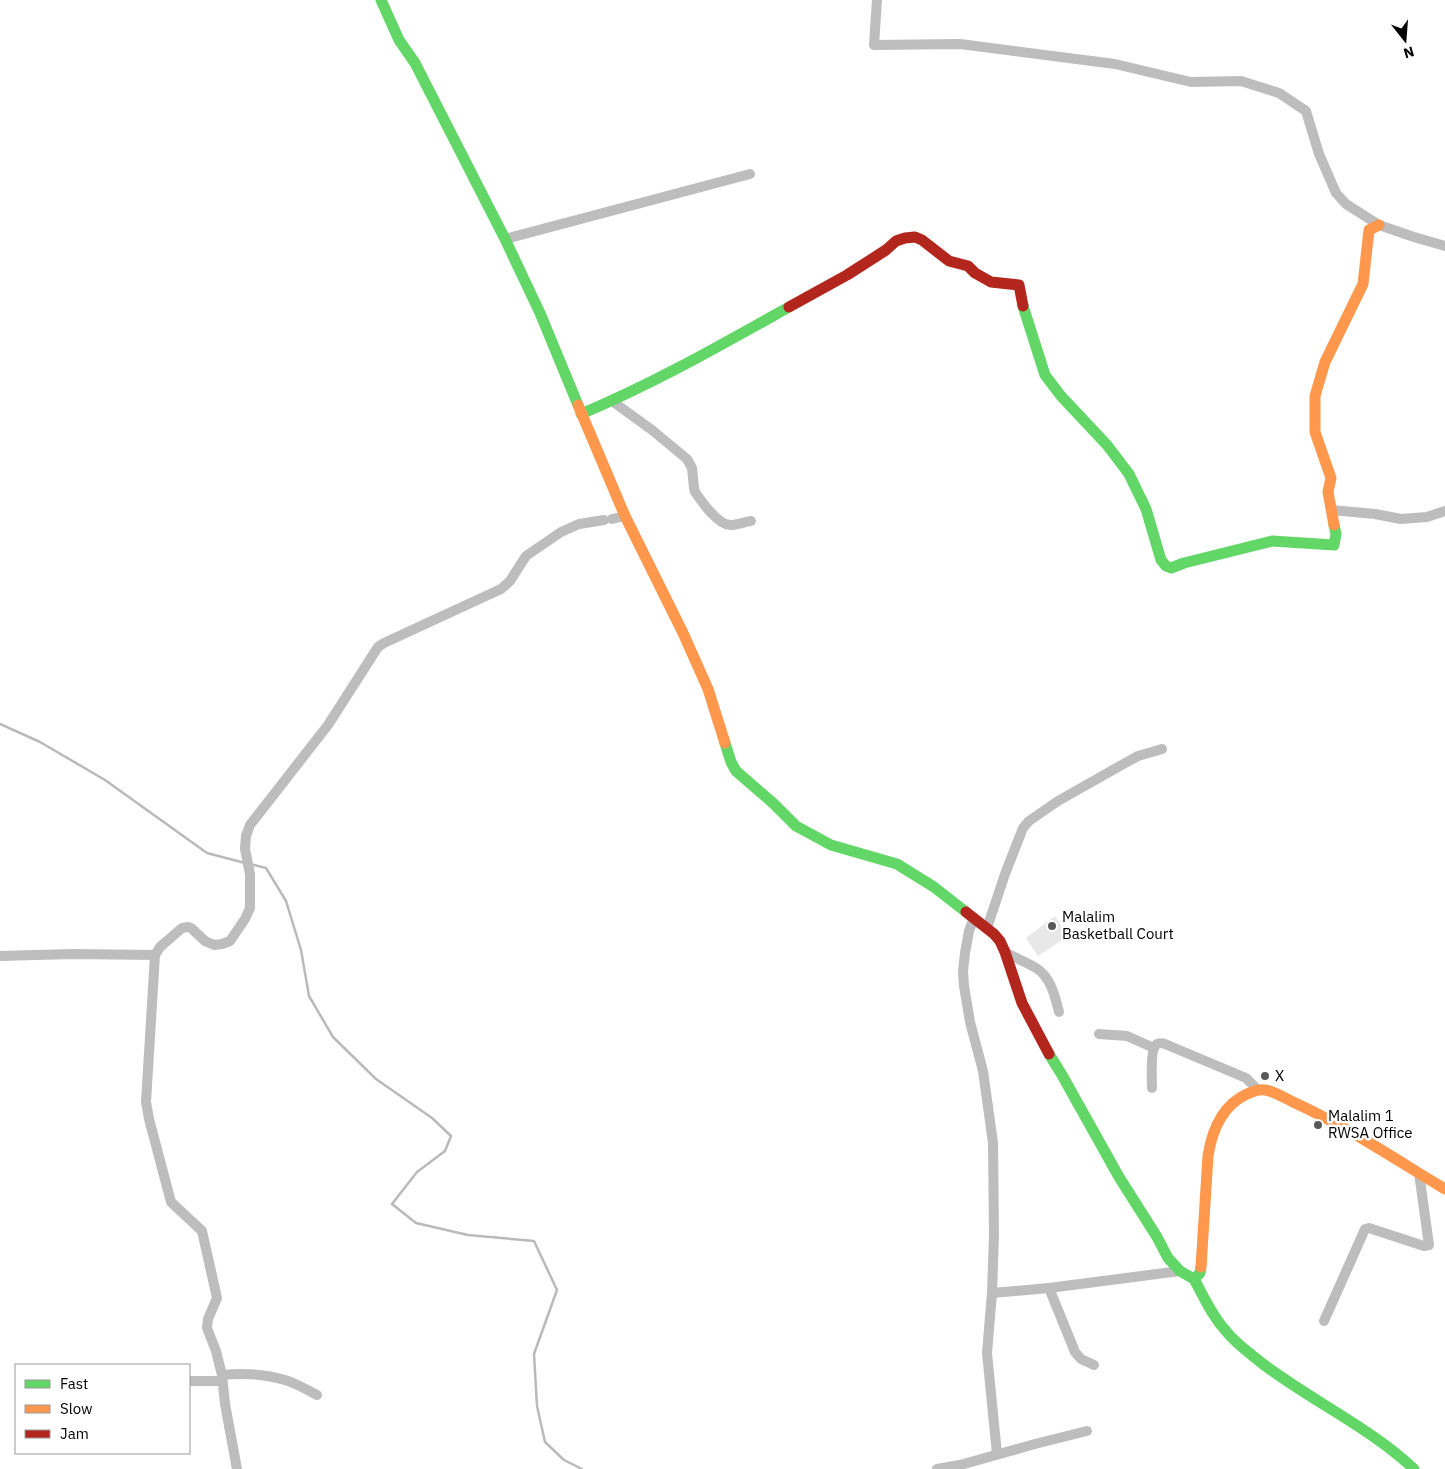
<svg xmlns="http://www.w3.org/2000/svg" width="1445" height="1469" viewBox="0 0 1445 1469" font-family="'IBM Plex Sans',sans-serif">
<rect width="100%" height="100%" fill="#fff"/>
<!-- green -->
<path fill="#e8e8e8" d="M 1055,916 L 1068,936 L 1038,956 L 1026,938 Z"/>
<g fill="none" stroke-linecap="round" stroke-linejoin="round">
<!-- stream -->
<g stroke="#bababa" stroke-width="2.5">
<path d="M 0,724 L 40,742 L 105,780 L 207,853 L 245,863"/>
<path d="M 250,864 L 266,868 L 286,901 L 301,950 L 309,996 L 333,1037 L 376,1079 L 432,1118 L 451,1136 L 445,1151 L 417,1172 L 392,1204 L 416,1223 L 468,1235 L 534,1241 L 557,1290 L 534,1354 L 537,1406 L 545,1442 L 564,1460 L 582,1469"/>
</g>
<!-- street -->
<g stroke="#bdbdbd" stroke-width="10">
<path d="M 877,0 L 874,45 L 960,44 L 1115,64 L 1191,82 L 1241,81 L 1279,93 L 1306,111 L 1319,154 L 1336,193 L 1346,204 L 1379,225 L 1414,237 L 1445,246"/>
<path d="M 505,239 L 750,174"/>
<path d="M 612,401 L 652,430 L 687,459 L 692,468 L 694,488 L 695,492 C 702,502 718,525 730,525 C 737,525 744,522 751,521"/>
<path d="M 1331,510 L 1375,514 L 1401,519 L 1427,517 L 1445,511"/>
<path d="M 612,519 L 625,516"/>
<path d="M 974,918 L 969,931 L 965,953 L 963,971 L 964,986 L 970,1022 L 983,1071 L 993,1143 L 994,1235 L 992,1293 L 987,1353 L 997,1454"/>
<path d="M 987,928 L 1005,874 L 1023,828 L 1029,821 L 1058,801 L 1127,762 L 1138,756 L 1162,749"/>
<path d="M 1005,952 C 1015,958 1026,962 1036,968 C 1051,977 1055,997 1059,1012"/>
<path d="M 0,956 L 73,954 L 155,955"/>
<path d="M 1099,1034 L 1127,1036 L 1154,1048"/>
<path d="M 1152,1088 C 1152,1080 1150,1048 1157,1044 C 1159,1043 1163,1043 1165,1044 L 1246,1078 L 1257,1089"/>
<path d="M 1049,1288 L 1075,1352 L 1081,1359 L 1094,1365"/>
<path d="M 992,1293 L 1049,1288 L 1180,1271"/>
<path d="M 1324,1321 L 1365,1229 L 1369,1228 L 1424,1246 L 1429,1245 L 1419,1173"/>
<path d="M 222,1375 C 242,1373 265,1374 285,1380 C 296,1383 307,1390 317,1395"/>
<path d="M 189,1381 L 222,1381"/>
<path d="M 237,1469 L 225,1404 L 222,1375 L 216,1351 L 207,1328 L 208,1319 L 217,1298 L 202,1231 L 171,1202 L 149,1119 L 146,1102 L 155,955 L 160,947 L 182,928 L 188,927 L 191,928 L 205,941 L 214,945 L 222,944 L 230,941 L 245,919 L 250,908 L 250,874 L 245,849 L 246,836 L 250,825 L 328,725 L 378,647 L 384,643 L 501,589 L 510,581 L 526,556 L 561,532 L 579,524 L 604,520"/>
<path d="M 937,1469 L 960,1465 L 1035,1444 L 1087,1431"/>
</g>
<!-- fast -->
<g stroke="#63d668" stroke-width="11">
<path d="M 381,0 L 399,40 L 415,63 L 505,239 L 540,313 L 578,405"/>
<path d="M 1023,306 L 1045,375 L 1061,396 L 1107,445 L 1129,474 L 1146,509 L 1161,560 L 1166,566 L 1171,568 L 1184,563 L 1272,541 L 1334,545 L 1336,534 L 1334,525"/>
<path d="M 581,414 C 653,384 721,345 789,307"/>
<path d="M 725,743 L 731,762 L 736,771 L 774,804 L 796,826 L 831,845 L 897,864 L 934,887 L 966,912"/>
<path d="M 1049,1054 L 1062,1075 L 1119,1177 L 1157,1237 L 1168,1258 L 1180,1271 L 1194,1279"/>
<path d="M 1201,1267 L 1200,1273 L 1194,1279 C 1204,1297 1212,1316 1226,1331 C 1236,1344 1251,1354 1263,1364 C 1312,1401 1369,1427 1414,1469"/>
</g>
<!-- slow -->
<g stroke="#ff974d" stroke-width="11">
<path d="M 578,405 L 625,516 L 683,633 L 708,689 L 725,743"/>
<path d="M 1334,525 L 1328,492 L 1331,478 L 1315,432 L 1315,396 L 1325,362 L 1363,284 L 1369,230 L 1379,225"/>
<path d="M 1201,1267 L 1208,1156 C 1212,1130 1223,1105 1247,1094 C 1252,1092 1259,1089 1265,1090 C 1274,1091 1285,1098 1293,1102 C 1346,1126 1395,1159 1445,1189"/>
</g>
<!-- jam -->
<g stroke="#b3261e" stroke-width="11">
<path d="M 789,307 L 847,275 L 886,250 L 896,241 L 905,238 L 915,237 L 922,240 L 949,261 L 968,266 L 975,273 L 991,282 L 1019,285 L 1023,306"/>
<path d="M 966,912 L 994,934 L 1000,941 L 1005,952 L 1022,1003 L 1049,1054"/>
</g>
</g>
<!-- markers -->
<g fill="#595959" stroke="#fff" stroke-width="2">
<circle cx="1052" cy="926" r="5"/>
<circle cx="1265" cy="1076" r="5"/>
<circle cx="1318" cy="1125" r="5"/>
</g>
<g text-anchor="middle" stroke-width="5" stroke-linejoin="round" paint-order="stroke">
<!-- poi labels -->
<g font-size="15" fill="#000" stroke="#fff" text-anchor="start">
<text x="1062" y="922">Malalim<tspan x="1062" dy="17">Basketball Court</tspan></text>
<text x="1275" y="1081">X</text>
<text x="1328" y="1121">Malalim 1<tspan x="1328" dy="17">RWSA Office</tspan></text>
</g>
</g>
<!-- legend -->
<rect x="15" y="1364" width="175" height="90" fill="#ffffff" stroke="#999999"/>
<rect x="25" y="1380" width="25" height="8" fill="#63d668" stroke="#999999"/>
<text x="60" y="1389" font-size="15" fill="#000000">Fast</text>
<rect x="25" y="1405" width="25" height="8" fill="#ff974d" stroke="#999999"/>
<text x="60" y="1414" font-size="15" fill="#000000">Slow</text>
<rect x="25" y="1430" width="25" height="8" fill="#b3261e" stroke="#999999"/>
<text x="60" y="1439" font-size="15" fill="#000000">Jam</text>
<!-- north arrow -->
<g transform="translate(1405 40) rotate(163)" stroke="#ffffff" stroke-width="4" paint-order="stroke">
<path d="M0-4L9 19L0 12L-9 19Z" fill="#000000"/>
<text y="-8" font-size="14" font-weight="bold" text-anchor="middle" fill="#000000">N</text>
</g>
</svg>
